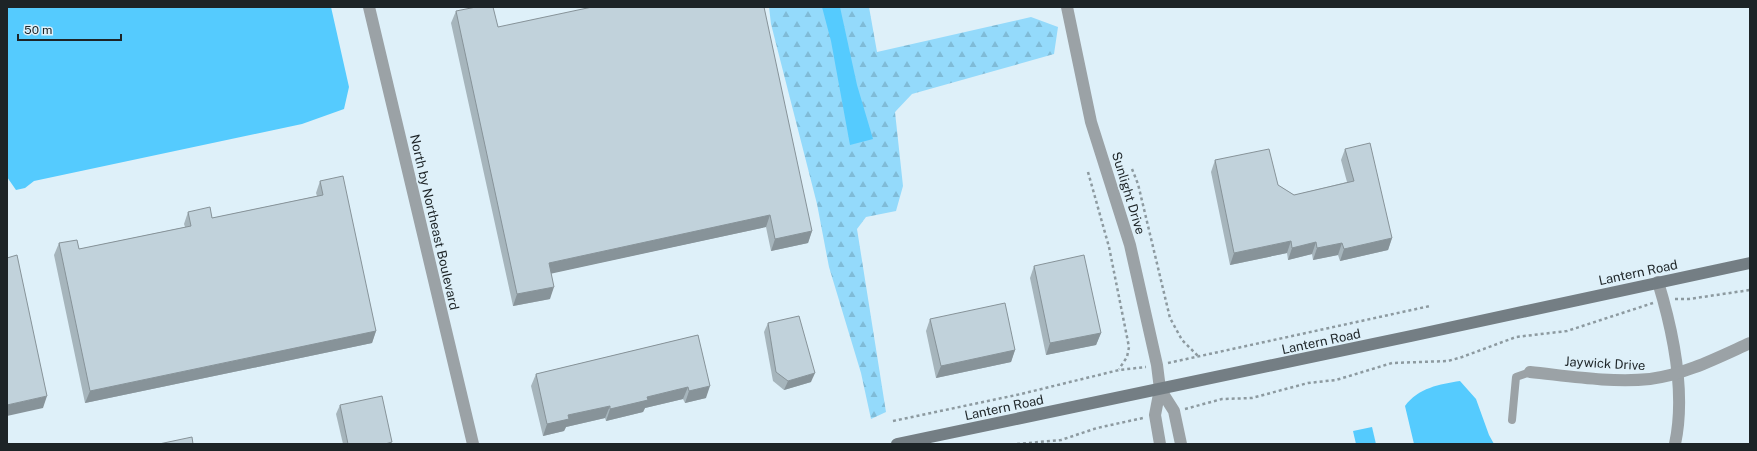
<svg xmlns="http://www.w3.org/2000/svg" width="1757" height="451" viewBox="0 0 1757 451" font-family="'Public Sans',sans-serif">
<defs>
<pattern id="forest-firs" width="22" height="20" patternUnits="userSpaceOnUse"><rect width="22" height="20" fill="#94dafb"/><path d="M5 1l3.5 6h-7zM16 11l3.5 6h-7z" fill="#7fbbd7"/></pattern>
</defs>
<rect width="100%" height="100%" fill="#def0f9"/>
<!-- forest -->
<path fill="url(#forest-firs)" d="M 769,7 L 869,7 L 877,52 L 1031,17 L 1058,27 L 1054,54 L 912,94 L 895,112 L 903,186 L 896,211 L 866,217 L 857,229 L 886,412 L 871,419 L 861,373 L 829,267 L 817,204 L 771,24 Z"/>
<!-- water -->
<g fill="#55cbfe">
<path d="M 7,7 L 331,7 L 349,87 L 344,109 L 302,124 L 34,181 L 25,188 L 16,190 L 7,177 Z"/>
<path d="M 822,7 L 840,7 L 857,85 L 873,139 L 850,145 L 831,41 Z"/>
<path d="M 1460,381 L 1476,399 L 1489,435 L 1494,444 L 1414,444 L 1405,406 C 1418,388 1440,384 1460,381 Z"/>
<path d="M 1372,427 L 1376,444 L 1356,444 L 1353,431 Z"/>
</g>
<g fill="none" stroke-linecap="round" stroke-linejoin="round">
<!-- path -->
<g stroke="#8d9aa0" stroke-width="2.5" stroke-dasharray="3 3" stroke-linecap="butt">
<path d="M 1132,169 L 1138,184 L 1170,318 L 1182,340 L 1198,356"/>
<path d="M 1088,172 L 1109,247 L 1129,347 L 1127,357 L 1119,369"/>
<path d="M 1675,299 L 1689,299 L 1750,290"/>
<path d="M 1168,363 L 1430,306"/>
<path d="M 1185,409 L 1222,399 L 1252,398 L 1308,383 L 1336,380 L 1392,363 L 1448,361 L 1462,357 L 1516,337 L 1567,331 L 1653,303"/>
<path d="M 893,421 L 1021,394 L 1119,370 L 1146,367"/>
<path d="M 1017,444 L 1061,440 L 1097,428 L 1143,418"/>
</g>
<!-- lane -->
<path stroke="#9ba2a6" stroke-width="8" d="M 1512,420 L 1516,377 L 1530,372"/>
<!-- street -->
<g stroke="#9ba2a6" stroke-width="12">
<path d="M 369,7 L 473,444"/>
<path d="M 1067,7 L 1091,122 L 1130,245 L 1157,365 L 1160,389 L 1155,415 L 1160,444"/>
<path d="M 1658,282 C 1673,331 1686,393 1675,444"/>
<path d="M 1530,372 C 1569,376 1611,383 1650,379 C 1684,375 1719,357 1750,343"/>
<path d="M 1160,389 L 1174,411 L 1181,444"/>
</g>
<!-- secondary -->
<path stroke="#747e84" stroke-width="12" d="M 897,444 L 1411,336 L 1750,263"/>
</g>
<!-- wall -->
<g fill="#a6b5bc">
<path d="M 456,11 L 498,27 L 812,231 L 808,243 L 771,251 L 766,227 L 551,273 L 550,299 L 513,306 L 451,23 Z"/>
<path d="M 1345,149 L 1392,238 L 1388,250 L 1340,261 L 1338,255 L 1313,260 L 1312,254 L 1288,260 L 1287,253 L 1230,265 L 1211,172 L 1215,160 L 1278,185 L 1294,195 L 1347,182 L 1341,160 Z"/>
<path d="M 320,181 L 376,331 L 372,343 L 85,403 L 54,255 L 59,243 L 79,249 L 185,227 L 184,224 L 188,212 L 212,218 L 317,196 L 316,193 Z"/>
<path d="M 1034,266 L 1101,333 L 1096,345 L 1046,355 L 1030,278 Z"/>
<path d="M 930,319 L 1015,350 L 1011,362 L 936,378 L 926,331 Z"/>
<path d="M 768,323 L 811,382 L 784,390 L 773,381 L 764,332 Z"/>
<path d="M 698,335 L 706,398 L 685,403 L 683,399 L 645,408 L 643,412 L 606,421 L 605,418 L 566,427 L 564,431 L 543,436 L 531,386 L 536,374 Z"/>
<path d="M 340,405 L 392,444 L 343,444 L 336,414 Z"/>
</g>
<!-- shaded-wall -->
<g fill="#879399">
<path d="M 770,215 L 766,227 L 545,275 L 549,263 Z"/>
<path d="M 812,231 L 808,243 L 771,251 L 775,239 Z"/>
<path d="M 1392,238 L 1388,250 L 1340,261 L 1344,249 Z"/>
<path d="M 1291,241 L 1287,253 L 1230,265 L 1234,253 Z"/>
<path d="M 1316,242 L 1312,254 L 1288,260 L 1292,248 Z"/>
<path d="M 1342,243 L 1338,255 L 1313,260 L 1317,248 Z"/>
<path d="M 554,287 L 550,299 L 513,306 L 517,294 Z"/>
<path d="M 376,331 L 372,343 L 85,403 L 90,391 Z"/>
<path d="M 1101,333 L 1096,345 L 1046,355 L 1050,343 Z"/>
<path d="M 1015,350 L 1011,362 L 936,378 L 941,366 Z"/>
<path d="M 815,373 L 811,382 L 784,390 L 788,381 Z"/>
<path d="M 710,386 L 706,398 L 685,403 L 689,391 Z"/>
<path d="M 688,387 L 683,399 L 645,408 L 643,412 L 606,421 L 610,409 L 647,397 Z"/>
<path d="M 47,396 L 43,408 L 7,416 L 7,405 Z"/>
<path d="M 610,406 L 605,418 L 566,427 L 564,431 L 543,436 L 547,424 L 568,415 Z"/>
</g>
<!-- building -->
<g fill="#c1d2db" stroke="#879399">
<path d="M 476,7 L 493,7 L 498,27 L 592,7 L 764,7 L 812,231 L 775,239 L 770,215 L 549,263 L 554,287 L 517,294 L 456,11 Z"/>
<path d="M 1370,143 L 1392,238 L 1344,249 L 1342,243 L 1317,248 L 1316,242 L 1292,248 L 1291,241 L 1234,253 L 1215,160 L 1269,149 L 1278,185 L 1294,195 L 1354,181 L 1345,149 Z"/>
<path d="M 343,176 L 376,331 L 90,391 L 59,243 L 77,240 L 79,249 L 191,226 L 188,212 L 210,207 L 212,218 L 323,195 L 320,181 Z"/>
<path d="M 17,255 L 47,396 L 7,405 L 7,258 Z"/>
<path d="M 1084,255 L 1101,333 L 1050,343 L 1034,266 Z"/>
<path d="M 1005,303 L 1015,350 L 941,366 L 930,319 Z"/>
<path d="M 799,316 L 815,373 L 788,381 L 776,372 L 768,323 Z"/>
<path d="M 698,335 L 710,386 L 689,391 L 688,387 L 647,397 L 648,400 L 610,409 L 610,406 L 568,415 L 569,419 L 547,424 L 536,374 Z"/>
<path d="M 382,396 L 392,442 L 385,444 L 348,444 L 340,405 Z"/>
<path d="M 192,437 L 193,444 L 159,444 Z"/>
</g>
<g text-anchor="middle" stroke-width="3.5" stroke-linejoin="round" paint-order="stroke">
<!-- street labels -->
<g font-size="13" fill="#1d2427" stroke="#def0f9">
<text transform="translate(1129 193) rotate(73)" y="5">Sunlight Drive</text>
<text transform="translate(435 222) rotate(77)" y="5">North by Northeast Boulevard</text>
<text transform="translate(1638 272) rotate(-12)" y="5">Lantern Road</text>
<text transform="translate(1321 341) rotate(-12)" y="5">Lantern Road</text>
<text transform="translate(1605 363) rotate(3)" y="5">Jaywick Drive</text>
<text transform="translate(1004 407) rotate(-12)" y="5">Lantern Road</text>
</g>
</g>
<!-- border -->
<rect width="1757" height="451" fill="none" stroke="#1d2427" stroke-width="16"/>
<!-- scale -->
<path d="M18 34v6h103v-6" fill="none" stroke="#1d2427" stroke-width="2"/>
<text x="24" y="34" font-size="12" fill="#1d2427" stroke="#def0f9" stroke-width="3" paint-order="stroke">50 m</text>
</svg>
